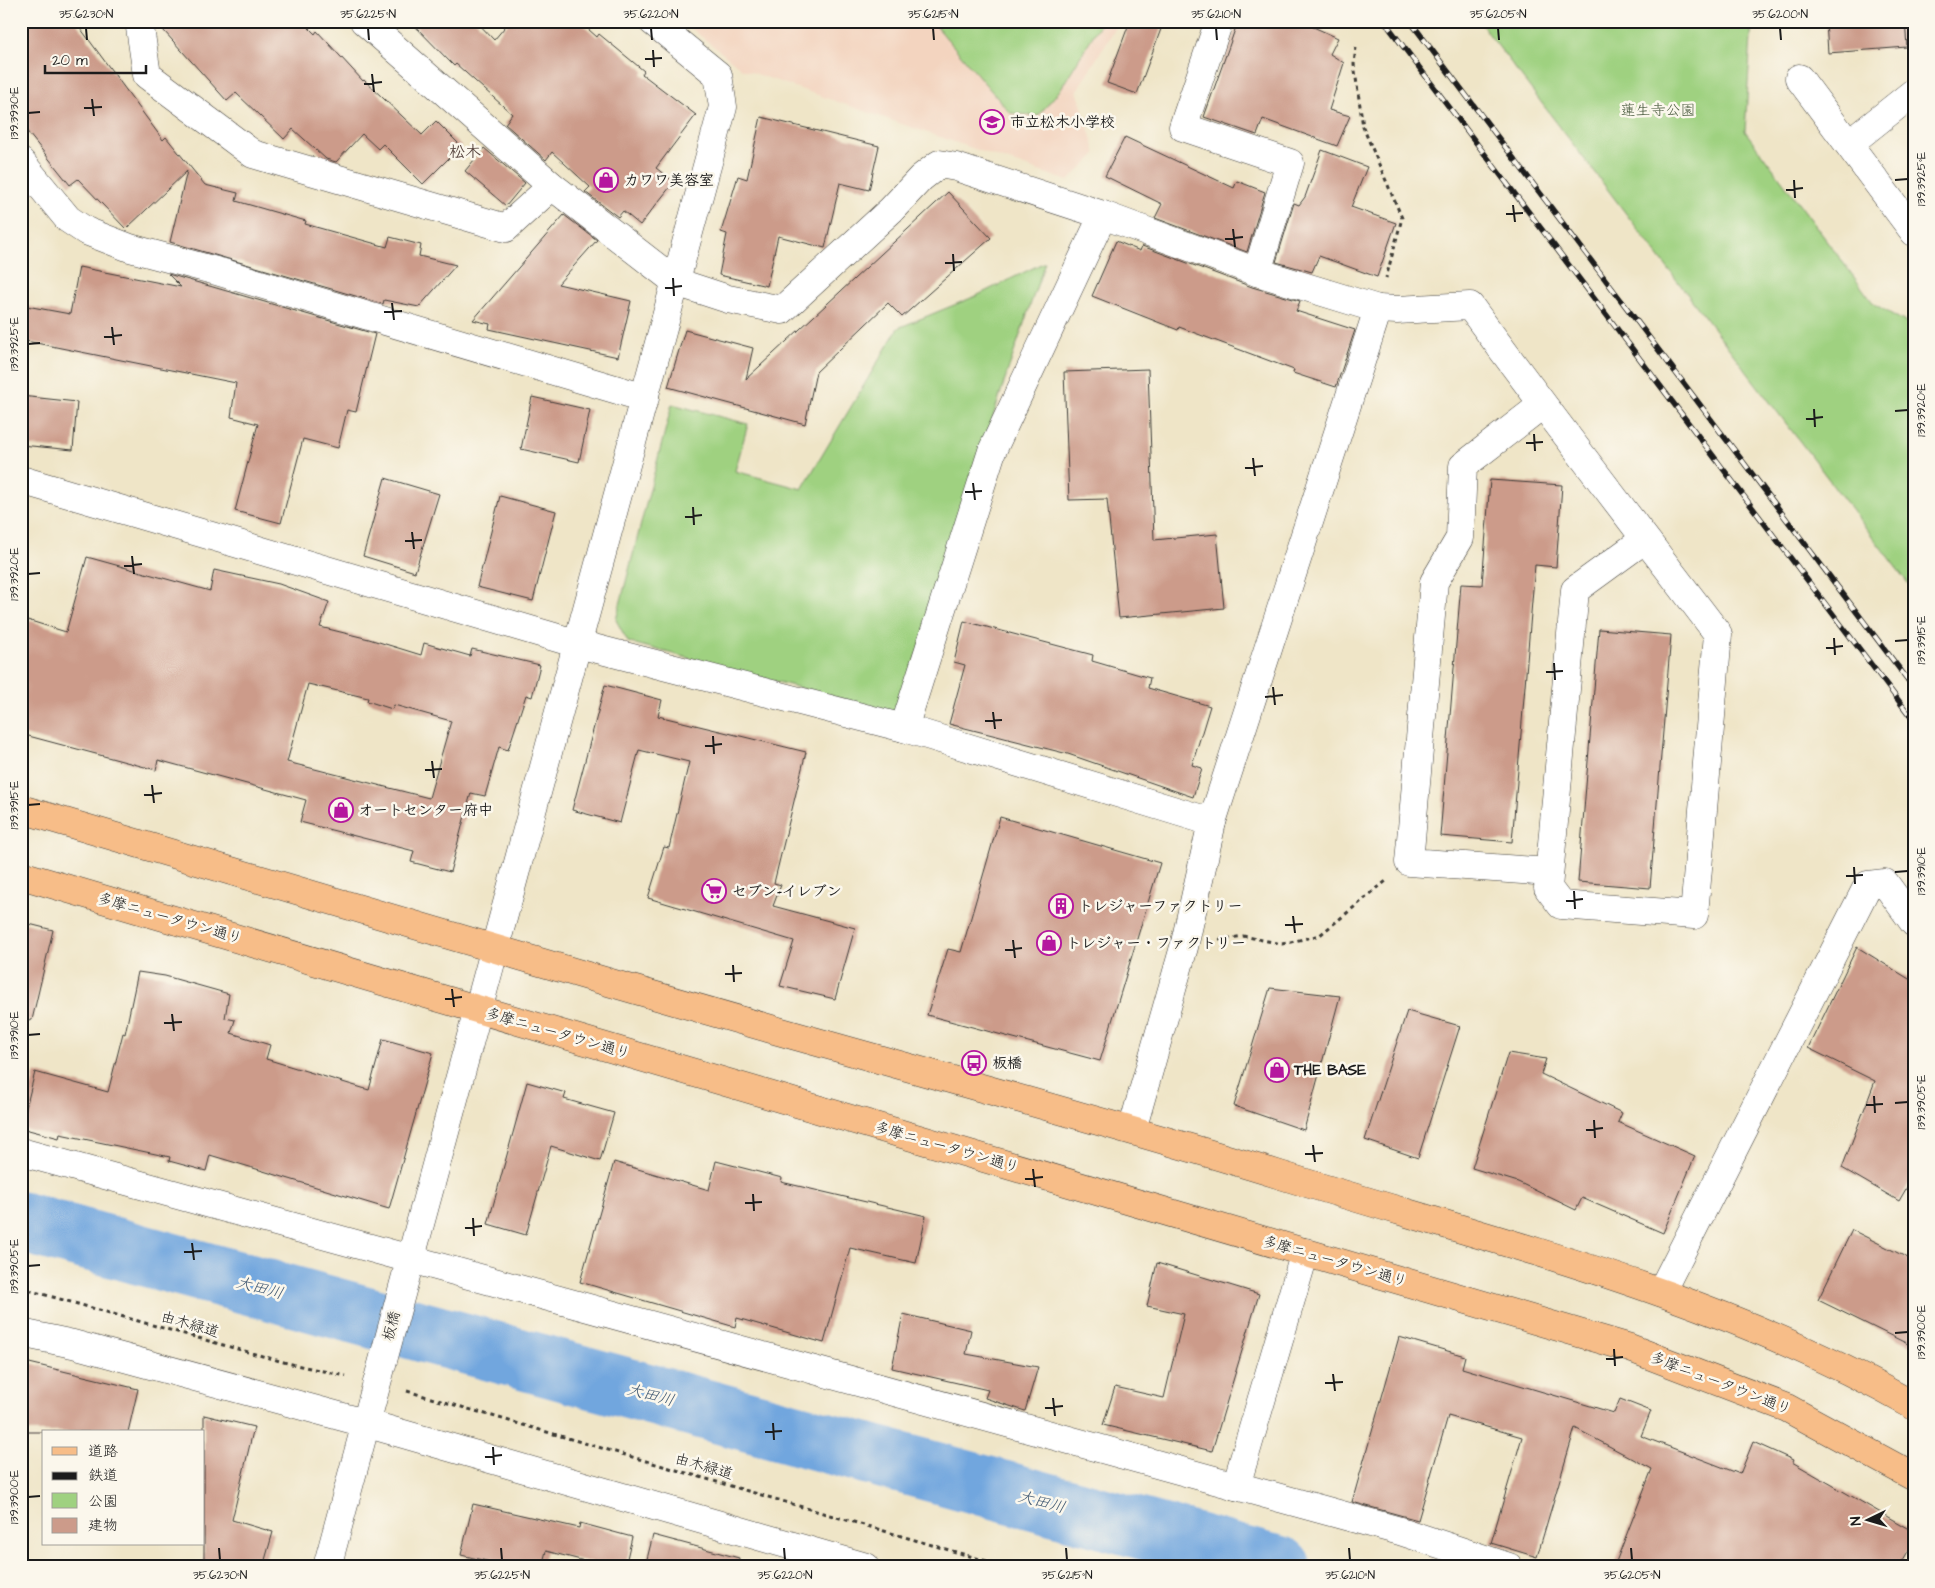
<svg xmlns="http://www.w3.org/2000/svg" width="1935" height="1588" viewBox="0 0 1935 1588" font-family="'Architects Daughter','Klee One',sans-serif">
<rect width="100%" height="100%" fill="#fbf7ec"/>
<filter id="ink" filterUnits="userSpaceOnUse"><feTurbulence type="fractalNoise" baseFrequency=".02" numOctaves="2"/><feDisplacementMap in="SourceGraphic" scale="10" xChannelSelector="R" yChannelSelector="G"/><feConvolveMatrix kernelMatrix="1 2 1 2 8 2 1 2 1" color-interpolation-filters="sRGB"/></filter>
<filter id="wash" filterUnits="userSpaceOnUse"><feTurbulence type="fractalNoise" baseFrequency=".0096" numOctaves="4" result="noise"/><feDisplacementMap in="SourceGraphic" scale="20" xChannelSelector="R" yChannelSelector="G"/><feGaussianBlur stdDeviation="1.12" result="paint"/><feColorMatrix in="noise" values="0 0 0 0 0 0 0 0 0 0 0 0 0 0 0 0 0 1.4 0 .05"/><feComposite in="paint" operator="in"/></filter>
<g filter="url(#wash)">
<rect width="100%" height="100%" fill="#efe5c7"/>
<!-- built -->
<path fill="#f3d4bf" d="M 682,21 L 1120,21 L 1077,90 L 1096,154 L 1068,181 L 742,69 Z"/>
<!-- green -->
<g fill="#9fd180" stroke="#5e764e">
<path d="M 932,21 L 1102,21 L 1060,90 L 1038,116 L 1010,113 Z"/>
<path d="M 1479,21 L 1752,21 L 1745,131 L 1874,304 L 1914,327 L 1914,591 Z"/>
<path d="M 1045,262 L 1007,373 L 898,714 L 628,642 L 616,620 L 672,404 L 748,424 L 735,471 L 802,489 L 898,328 L 976,296 Z"/>
</g>
<g fill="none" stroke-linecap="round" stroke-linejoin="round">
<!-- river -->
<path stroke="#71a6de" stroke-width="61" d="M 21,1222 L 1281,1567"/>
</g>
<g id="blocks">
<!-- building -->
<g fill="#cc9b8a" fill-rule="evenodd">
<path d="M 30,21 L 75,21 L 163,140 L 166,137 L 205,185 L 238,193 L 236,201 L 306,221 L 305,224 L 387,247 L 390,237 L 421,245 L 419,256 L 456,265 L 419,307 L 384,300 L 383,304 L 170,242 L 187,171 L 126,229 L 78,179 L 70,185 L 21,124 L 21,27 Z"/>
<path d="M 155,21 L 302,21 L 315,34 L 317,31 L 363,81 L 364,80 L 422,135 L 436,121 L 461,146 L 423,184 L 383,144 L 378,149 L 362,134 L 336,162 L 326,159 L 293,129 L 284,139 L 236,93 L 227,101 Z"/>
<path d="M 410,21 L 476,21 L 494,40 L 510,21 L 579,21 L 597,37 L 599,34 L 644,71 L 642,74 L 696,115 L 656,168 L 674,182 L 640,225 L 623,211 L 618,217 L 585,192 L 590,187 L 552,152 L 546,160 L 505,124 L 512,114 L 456,64 L 454,66 Z"/>
<path d="M 1130,21 L 1141,21 L 1161,29 L 1137,94 L 1107,83 Z"/>
<path d="M 1238,21 L 1300,21 L 1338,38 L 1330,54 L 1344,63 L 1329,110 L 1350,116 L 1337,146 L 1263,119 L 1257,135 L 1204,117 Z"/>
<path d="M 1826,21 L 1905,21 L 1907,47 L 1828,53 Z"/>
<path d="M 761,117 L 879,146 L 869,190 L 840,183 L 825,248 L 778,236 L 767,286 L 719,275 L 727,234 L 721,232 L 738,176 L 747,179 Z"/>
<path d="M 1125,137 L 1234,188 L 1237,181 L 1265,192 L 1247,252 L 1155,218 L 1162,204 L 1105,176 Z"/>
<path d="M 484,148 L 525,183 L 506,206 L 465,171 Z"/>
<path d="M 1322,150 L 1367,167 L 1351,207 L 1396,223 L 1377,277 L 1319,256 L 1312,272 L 1276,262 L 1294,203 L 1299,205 L 1305,197 Z"/>
<path d="M 948,192 L 991,238 L 902,317 L 888,303 L 816,372 L 805,424 L 668,387 L 685,330 L 753,348 L 746,379 Z"/>
<path d="M 564,215 L 597,240 L 558,284 L 631,301 L 618,357 L 489,329 L 490,324 L 473,320 Z"/>
<path d="M 1116,241 L 1140,251 L 1142,246 L 1252,287 L 1300,301 L 1296,311 L 1355,330 L 1336,387 L 1293,373 L 1294,370 L 1179,327 L 1178,330 L 1092,296 Z"/>
<path d="M 79,267 L 181,287 L 168,274 L 375,334 L 356,412 L 347,410 L 338,448 L 303,439 L 281,523 L 235,511 L 258,424 L 231,417 L 236,383 L 21,340 L 21,305 L 70,314 Z"/>
<path d="M 1148,369 L 1154,540 L 1217,534 L 1224,608 L 1119,618 L 1107,499 L 1069,500 L 1064,372 Z"/>
<path d="M 21,396 L 77,402 L 73,450 L 21,445 Z"/>
<path d="M 532,397 L 590,410 L 579,462 L 521,449 Z"/>
<path d="M 385,478 L 439,494 L 415,572 L 363,556 Z"/>
<path d="M 1490,480 L 1562,485 L 1556,567 L 1535,565 L 1512,842 L 1440,836 L 1461,584 L 1482,585 Z"/>
<path d="M 500,496 L 556,511 L 533,601 L 477,587 Z"/>
<path d="M 87,557 L 210,591 L 214,570 L 279,584 L 329,602 L 320,627 L 369,639 L 421,655 L 424,643 L 470,656 L 472,649 L 540,665 L 532,697 L 526,695 L 508,750 L 499,747 L 485,796 L 471,793 L 450,872 L 411,862 L 414,851 L 300,822 L 306,800 L 158,760 L 156,770 L 21,734 L 21,618 L 66,632 ZM 308,684 L 368,698 L 367,701 L 392,709 L 394,705 L 451,721 L 429,798 L 287,762 Z"/>
<path d="M 964,621 L 1093,655 L 1092,661 L 1150,678 L 1148,688 L 1210,706 L 1192,765 L 1202,768 L 1193,797 L 1068,754 L 949,724 L 965,665 L 954,662 Z"/>
<path d="M 1599,629 L 1671,635 L 1650,888 L 1578,882 Z"/>
<path d="M 605,685 L 662,700 L 658,716 L 806,752 L 774,883 L 781,885 L 773,906 L 855,928 L 835,999 L 780,986 L 794,941 L 648,898 L 664,847 L 669,848 L 689,762 L 639,750 L 620,823 L 572,810 Z"/>
<path d="M 1000,817 L 1160,863 L 1100,1061 L 927,1015 L 948,949 L 961,952 Z"/>
<path d="M 21,922 L 53,930 L 32,1020 L 21,1019 Z"/>
<path d="M 1857,947 L 1914,982 L 1914,1175 L 1899,1201 L 1842,1168 L 1875,1081 L 1808,1048 Z"/>
<path d="M 138,972 L 165,976 L 229,994 L 225,1018 L 235,1020 L 231,1033 L 270,1045 L 266,1059 L 369,1090 L 383,1039 L 433,1053 L 389,1209 L 210,1155 L 206,1171 L 169,1161 L 170,1157 L 60,1134 L 59,1138 L 21,1128 L 35,1072 L 108,1092 L 123,1033 L 125,1034 Z"/>
<path d="M 1270,988 L 1340,996 L 1304,1130 L 1234,1106 Z"/>
<path d="M 1407,1011 L 1460,1026 L 1418,1158 L 1365,1140 Z"/>
<path d="M 1508,1053 L 1546,1059 L 1541,1074 L 1622,1113 L 1618,1122 L 1695,1156 L 1663,1233 L 1582,1198 L 1576,1210 L 1518,1182 L 1472,1168 Z"/>
<path d="M 527,1082 L 566,1093 L 564,1099 L 614,1113 L 600,1161 L 551,1146 L 526,1235 L 488,1224 Z"/>
<path d="M 716,1161 L 782,1178 L 781,1182 L 926,1216 L 916,1263 L 850,1248 L 824,1343 L 737,1318 L 735,1327 L 580,1282 L 614,1162 L 709,1190 Z"/>
<path d="M 1852,1230 L 1914,1261 L 1914,1347 L 1818,1300 Z"/>
<path d="M 1157,1263 L 1259,1294 L 1212,1451 L 1103,1425 L 1115,1387 L 1164,1398 L 1184,1314 L 1147,1306 Z"/>
<path d="M 903,1314 L 971,1330 L 966,1354 L 1038,1367 L 1025,1411 L 985,1398 L 988,1390 L 892,1368 Z"/>
<path d="M 1399,1337 L 1465,1356 L 1462,1368 L 1614,1413 L 1620,1399 L 1651,1411 L 1641,1436 L 1740,1474 L 1753,1442 L 1793,1460 L 1792,1462 L 1914,1532 L 1914,1541 L 1899,1567 L 1614,1567 L 1652,1469 L 1575,1428 L 1537,1557 L 1491,1543 L 1522,1437 L 1448,1416 L 1418,1520 L 1352,1502 Z"/>
<path d="M 21,1361 L 138,1389 L 128,1432 L 21,1432 Z"/>
<path d="M 204,1415 L 254,1427 L 232,1520 L 273,1532 L 263,1567 L 204,1567 Z"/>
<path d="M 473,1504 L 579,1528 L 580,1523 L 632,1537 L 625,1567 L 608,1567 L 546,1551 L 542,1567 L 512,1567 L 461,1555 Z"/>
<path d="M 653,1535 L 739,1558 L 738,1567 L 645,1567 Z"/>
</g>
</g>
</g>
<g filter="url(#ink)">
<use href="#blocks" fill-opacity="0" stroke="#3c3a36" stroke-width="1"/>
<g fill="none" stroke-linecap="round" stroke-linejoin="round">
<defs>
<g id="minor">
<path d="M 139,21 L 147,75 L 253,154 L 506,228 L 552,186"/>
<path d="M 364,21 L 552,186 L 676,282 L 728,299 L 782,310 L 891,210 L 921,178 L 939,164 L 956,167 L 1103,215 L 1257,272 L 1378,309 L 1212,822 L 1184,947 L 1132,1130"/>
<path d="M 1219,21 L 1183,127 L 1290,163 L 1257,272"/>
<path d="M 1799,78 L 1914,232"/>
<path d="M 1850,143 L 1914,92"/>
<path d="M 21,162 L 68,219 L 86,231 L 130,248 L 220,272 L 645,398"/>
<path d="M 1378,309 L 1397,310 L 1470,306 C 1551,417 1635,525 1718,634 L 1694,915 L 1561,905 L 1548,888 L 1575,590 L 1645,539"/>
<path d="M 1542,405 L 1463,466 L 1460,538 L 1434,582 L 1409,862 L 1549,872"/>
<path d="M 21,480 L 578,644 L 904,728 L 1212,822"/>
<path d="M 904,728 L 992,451 L 1103,215"/>
<path d="M 21,1152 L 1400,1531 L 1509,1567"/>
<path d="M 1661,1292 L 1868,885 L 1885,883 L 1914,923"/>
<path d="M 21,1333 L 73,1344 L 365,1423 L 866,1567"/>
<path d="M 1236,1486 L 1305,1252"/>
<path d="M 327,1567 L 723,107 L 718,75 L 652,21"/>
</g>
<g id="major">
<path d="M 21,809 C 273,883 525,959 778,1031 C 945,1078 1112,1123 1277,1174 C 1493,1241 1717,1293 1914,1406"/>
<path d="M 21,875 L 1630,1348 L 1787,1408 L 1914,1477"/>
</g>
</defs>
<!-- minor casing -->
<use href="#minor" stroke="#3c3a36" stroke-width="29"/>
<!-- major casing -->
<use href="#major" stroke="#3c3a36" stroke-width="29"/>
<!-- path -->
<g stroke="#3c3a36" stroke-width="3" stroke-dasharray="4 4" stroke-linecap="butt">
<path d="M 1356,47 L 1354,64 L 1363,127 L 1402,218 L 1386,278"/>
<path d="M 1219,940 L 1243,936 L 1282,944 L 1320,935 L 1386,881"/>
<path d="M 21,1288 L 287,1363 L 346,1376"/>
<path d="M 407,1391 L 1007,1567"/>
</g>
<!-- minor -->
<use href="#minor" stroke="#fff" stroke-width="28"/>
<!-- major -->
<use href="#major" stroke="#f7bd88" stroke-width="28"/>
<defs>
<g id="rail">
<path d="M 1384,21 L 1914,721"/>
<path d="M 1410,21 L 1914,688"/>
</g>
</defs>
<!-- rail casing -->
<use href="#rail" stroke="#1c1c1c" stroke-width="5.5"/>
<!-- rail -->
<use href="#rail" stroke="#fbf7ec" stroke-width="4" stroke-dasharray="11" stroke-linecap="butt"/>
</g>
</g>
<!-- ticks -->
<path fill="none" stroke="#1c1c1c" stroke-width="2" d="M 86,28 L 87,40M 368,28 L 369,40M 651,28 L 652,40M 933,28 L 934,40M 1216,28 L 1217,40M 1498,28 L 1499,40M 1780,28 L 1781,40M 653,50 L 654,67M 645,59 L 662,58M 372,74 L 374,92M 364,84 L 382,82M 92,99 L 94,116M 84,108 L 102,107M 28,113 L 40,112M 1794,180 L 1795,198M 1895,180 L 1908,179M 1786,190 L 1803,188M 1513,205 L 1515,222M 1506,214 L 1523,213M 1233,229 L 1235,247M 1225,239 L 1243,237M 953,254 L 954,271M 945,263 L 962,262M 673,278 L 674,296M 665,288 L 682,286M 392,303 L 394,320M 384,312 L 402,311M 112,327 L 114,345M 104,337 L 122,335M 28,344 L 40,343M 1814,409 L 1815,427M 1895,411 L 1908,410M 1806,419 L 1823,417M 1534,434 L 1535,451M 1526,443 L 1543,442M 1253,458 L 1255,476M 1245,468 L 1263,466M 973,483 L 975,500M 965,492 L 982,491M 693,507 L 694,525M 685,517 L 702,515M 412,532 L 414,549M 405,541 L 422,540M 132,556 L 134,574M 124,566 L 142,564M 28,574 L 40,573M 1834,638 L 1835,655M 1895,641 L 1908,640M 1826,648 L 1843,646M 1554,663 L 1555,680M 1546,672 L 1563,671M 1273,687 L 1275,705M 1265,697 L 1283,695M 993,712 L 995,729M 985,721 L 1002,720M 713,736 L 714,754M 705,746 L 722,744M 432,761 L 434,778M 425,770 L 442,769M 152,785 L 154,803M 144,795 L 162,793M 28,805 L 40,804M 1854,867 L 1855,884M 1895,872 L 1908,871M 1846,876 L 1863,875M 1574,891 L 1575,909M 1566,901 L 1583,899M 1293,916 L 1295,933M 1285,925 L 1303,924M 1013,940 L 1015,958M 1005,950 L 1022,948M 733,965 L 734,982M 725,974 L 742,973M 452,989 L 454,1007M 445,999 L 462,997M 172,1014 L 174,1031M 164,1023 L 182,1022M 28,1035 L 40,1034M 1874,1096 L 1875,1113M 1895,1103 L 1908,1102M 1866,1105 L 1883,1104M 1594,1120 L 1595,1138M 1586,1130 L 1603,1128M 1313,1145 L 1315,1162M 1305,1154 L 1323,1153M 1033,1169 L 1035,1187M 1025,1179 L 1043,1177M 753,1194 L 754,1211M 745,1203 L 762,1202M 473,1218 L 474,1236M 465,1228 L 482,1226M 192,1243 L 194,1260M 184,1252 L 202,1251M 28,1266 L 40,1265M 1895,1333 L 1908,1332M 1614,1349 L 1615,1366M 1606,1359 L 1623,1357M 1333,1374 L 1335,1391M 1325,1383 L 1343,1382M 1053,1398 L 1055,1416M 1045,1408 L 1063,1406M 773,1423 L 774,1440M 765,1432 L 782,1431M 493,1447 L 494,1465M 485,1457 L 502,1455M 28,1497 L 40,1496M 219,1548 L 220,1560M 501,1548 L 502,1560M 784,1548 L 785,1560M 1066,1548 L 1067,1560M 1349,1548 L 1350,1560M 1631,1548 L 1632,1560"/>
<!-- icons -->
<defs>
<symbol id="school-ring" viewBox="-11 -11 22 22"><circle r="9.5" fill="#fbf7ec" stroke="#b5179e" stroke-width="1.5"/><path d="M0-5L7-2L0 1L-7-2ZM-4 1L0 2.5L4 1V4Q0 6-4 4Z" fill="#b5179e"/></symbol>
<symbol id="shop-ring" viewBox="-11 -11 22 22"><circle r="9.5" fill="#fbf7ec" stroke="#b5179e" stroke-width="1.5"/><path d="M-5-2.5h2.3a2.7 3.5 0 0 1 5.4 0H5L5.5 6h-11ZM-1.5-2.5h3a1.5 2.3 0 0 0-3 0Z" fill="#b5179e"/></symbol>
<symbol id="supermarket-ring" viewBox="-11 -11 22 22"><circle r="9.5" fill="#fbf7ec" stroke="#b5179e" stroke-width="1.5"/><path d="M-6-5.5h2.5l.6 2H6L4.5 2H-2.5L-4.4-4H-6ZM-1.5 3.2a1.3 1.3 0 1 0 .1 0ZM3 3.2a1.3 1.3 0 1 0 .1 0Z" fill="#b5179e"/></symbol>
<symbol id="building-ring" viewBox="-11 -11 22 22"><circle r="9.5" fill="#fbf7ec" stroke="#b5179e" stroke-width="1.5"/><path d="M-4-6H4V6H1V3H-1V6H-4ZM-2.5-4.3h1.7v1.8h-1.7ZM.8-4.3h1.7v1.8H.8ZM-2.5-1h1.7V.8h-1.7ZM.8-1h1.7V.8H.8Z" fill="#b5179e"/></symbol>
<symbol id="bus-ring" viewBox="-11 -11 22 22"><circle r="9.5" fill="#fbf7ec" stroke="#b5179e" stroke-width="1.5"/><path d="M-5-6H5V4H4V6H2V4H-2V6H-4V4H-5ZM-3.5-4V0h7V-4ZM-3.5 1.2v1.5H-2V1.2ZM2 1.2v1.5H3.5V1.2Z" fill="#b5179e"/></symbol>
</defs>
<g fill-rule="evenodd">
<use href="#school-ring" x="978" y="108" width="28" height="28"/>
<use href="#shop-ring" x="592" y="166" width="28" height="28"/>
<use href="#shop-ring" x="327" y="796" width="28" height="28"/>
<use href="#supermarket-ring" x="700" y="877" width="28" height="28"/>
<use href="#building-ring" x="1047" y="892" width="28" height="28"/>
<use href="#shop-ring" x="1035" y="929" width="28" height="28"/>
<use href="#bus-ring" x="960" y="1049" width="28" height="28"/>
<use href="#shop-ring" x="1263" y="1056" width="28" height="28"/>
</g>
<g text-anchor="middle" stroke-width="5" stroke-linejoin="round" paint-order="stroke">
<!-- park labels -->
<g font-size="15" fill="#4a5b3f" stroke="#fbf7ec">
<text x="1658" y="115">蓮生寺公園</text>
</g>
<!-- poi labels -->
<g font-size="15" font-weight="bold" fill="#1c1c1c" stroke="#fbf7ec" text-anchor="start">
<text x="1010" y="127">市立松木小学校</text>
<text x="624" y="185">カワワ美容室</text>
<text x="358" y="815">オートセンター府中</text>
<text x="732" y="896">セブン-イレブン</text>
<text x="1078" y="911">トレジャーファクトリー</text>
<text x="1066" y="948">トレジャー・ファクトリー</text>
<text x="992" y="1068">板橋</text>
<text x="1294" y="1075">THE BASE</text>
</g>
<!-- street labels -->
<g font-size="15" fill="#1c1c1c" stroke="#fbf7ec">
<text transform="translate(170 918) rotate(16)" y="5">多摩ニュータウン通り</text>
<text transform="translate(558 1033) rotate(16)" y="5">多摩ニュータウン通り</text>
<text transform="translate(947 1147) rotate(16)" y="5">多摩ニュータウン通り</text>
<text transform="translate(1335 1261) rotate(16)" y="5">多摩ニュータウン通り</text>
<text transform="translate(190 1324) rotate(16)" y="5">由木緑道</text>
<text transform="translate(391 1326) rotate(-75)" y="5">板橋</text>
<text transform="translate(1721 1383) rotate(21)" y="5">多摩ニュータウン通り</text>
<text transform="translate(704 1466) rotate(16)" y="5">由木緑道</text>
</g>
<!-- neighbourhood labels -->
<g font-size="16" font-weight="bold" fill="#5a4842" stroke="#fbf7ec">
<text x="465" y="157">松木</text>
</g>
<!-- water labels -->
<g font-size="16" font-style="italic" fill="#425a73" stroke="#fbf7ec">
<text transform="translate(260 1287) rotate(15)" y="6">大田川</text>
<text transform="translate(651 1394) rotate(15)" y="6">大田川</text>
<text transform="translate(1042 1501) rotate(15)" y="6">大田川</text>
</g>
</g>
<!-- margin -->
<rect width="1935" height="1588" fill="none" stroke="#fbf7ec" stroke-width="55"/>
<!-- legend -->
<rect x="42" y="1430" width="162" height="115" fill="#fbf7ec" stroke="#a29f99"/>
<rect x="52" y="1447" width="25" height="8" fill="#f7bd88" stroke="#a29f99"/>
<text x="88" y="1456" font-size="15" fill="#1c1c1c">道路</text>
<rect x="52" y="1472" width="25" height="8" fill="#1c1c1c" stroke="#a29f99"/>
<text x="88" y="1480" font-size="15" fill="#1c1c1c">鉄道</text>
<rect x="52" y="1493" width="25" height="15" fill="#9fd180" stroke="#a29f99"/>
<text x="88" y="1506" font-size="15" fill="#1c1c1c">公園</text>
<rect x="52" y="1518" width="25" height="15" fill="#cc9b8a" stroke="#a29f99"/>
<text x="88" y="1530" font-size="15" fill="#1c1c1c">建物</text>
<!-- north arrow -->
<g transform="translate(1868 1520) rotate(265)" stroke="#fbf7ec" stroke-width="4" paint-order="stroke">
<path d="M0-4L9 19L0 12L-9 19Z" fill="#1c1c1c"/>
<text y="-8" font-size="14" font-weight="bold" text-anchor="middle" fill="#1c1c1c">N</text>
</g>
<!-- scale -->
<path d="M45 65v8h101v-8" fill="none" stroke="#1c1c1c" stroke-width="2.5"/>
<text x="52" y="65" font-size="15" fill="#1c1c1c" stroke="#fbf7ec" stroke-width="4" paint-order="stroke">20 m</text>
<rect x="28" y="28" width="1880" height="1532" fill="none" stroke="#1c1c1c" stroke-width="2"/>
<g font-size="12" text-anchor="middle" fill="#1c1c1c">
<text x="86" y="18">35.6230°N</text>
<text x="368" y="18">35.6225°N</text>
<text x="651" y="18">35.6220°N</text>
<text x="933" y="18">35.6215°N</text>
<text x="1216" y="18">35.6210°N</text>
<text x="1498" y="18">35.6205°N</text>
<text x="1780" y="18">35.6200°N</text>
<text transform="translate(14 113) rotate(-90)" y="4">139.3930°E</text>
<text transform="translate(1921 179) rotate(-90)" y="4">139.3925°E</text>
<text transform="translate(14 344) rotate(-90)" y="4">139.3925°E</text>
<text transform="translate(1921 410) rotate(-90)" y="4">139.3920°E</text>
<text transform="translate(14 574) rotate(-90)" y="4">139.3920°E</text>
<text transform="translate(1921 640) rotate(-90)" y="4">139.3915°E</text>
<text transform="translate(14 805) rotate(-90)" y="4">139.3915°E</text>
<text transform="translate(1921 871) rotate(-90)" y="4">139.3910°E</text>
<text transform="translate(14 1035) rotate(-90)" y="4">139.3910°E</text>
<text transform="translate(1921 1102) rotate(-90)" y="4">139.3905°E</text>
<text transform="translate(14 1266) rotate(-90)" y="4">139.3905°E</text>
<text transform="translate(1921 1332) rotate(-90)" y="4">139.3900°E</text>
<text transform="translate(14 1497) rotate(-90)" y="4">139.3900°E</text>
<text x="220" y="1579">35.6230°N</text>
<text x="502" y="1579">35.6225°N</text>
<text x="785" y="1579">35.6220°N</text>
<text x="1067" y="1579">35.6215°N</text>
<text x="1350" y="1579">35.6210°N</text>
<text x="1632" y="1579">35.6205°N</text>
</g>
</svg>
